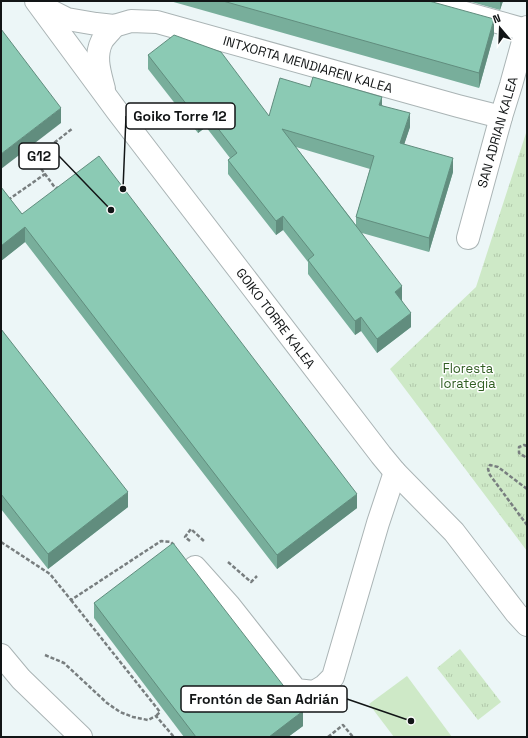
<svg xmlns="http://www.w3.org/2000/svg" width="528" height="738" viewBox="0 0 528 738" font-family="'Space Grotesk',sans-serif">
<defs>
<pattern id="park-tufts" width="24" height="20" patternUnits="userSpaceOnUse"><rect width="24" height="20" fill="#cee9c7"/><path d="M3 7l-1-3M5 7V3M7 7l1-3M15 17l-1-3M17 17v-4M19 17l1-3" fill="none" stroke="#b0c7aa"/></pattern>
</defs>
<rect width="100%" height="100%" fill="#ecf6f7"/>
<!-- grass -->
<path fill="#cee9c7" d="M 407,676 L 452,737 L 394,737 L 369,704 Z"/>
<!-- park -->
<g fill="url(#park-tufts)">
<path d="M 527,130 L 527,551 L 390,369 L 476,287 Z"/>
<path d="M 460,649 L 501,702 L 478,720 L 437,668 Z"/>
</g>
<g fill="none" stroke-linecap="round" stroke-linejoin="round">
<defs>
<g id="minor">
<path d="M 36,1 L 117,111 L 381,455 L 395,472 L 454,532 L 516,613 L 527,625"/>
<path d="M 422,1 L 526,30"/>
<path d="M 41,6 L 67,19 L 96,24 L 114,26 L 131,21 L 157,22 L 458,106 L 501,117"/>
<path d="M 104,89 C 100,73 94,57 102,41 C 105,36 111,31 114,26"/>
<path d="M 468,238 L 501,117 L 511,85 L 527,27"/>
<path d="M 195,567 L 229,605 L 296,690 L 314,692 L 324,686 L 333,677 L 378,523 L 395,472"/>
<path d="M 1,655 L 21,679 L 81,737"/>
</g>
</defs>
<!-- minor casing -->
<use href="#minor" stroke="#aab4b5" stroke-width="24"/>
<!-- path -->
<g stroke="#787e7f" stroke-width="2.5" stroke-dasharray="4 2" stroke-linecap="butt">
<path d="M 58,187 L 56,189 L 34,159 L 73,128"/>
<path d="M 8,200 L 45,174"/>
<path d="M 527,446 L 524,445 L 519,447 L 519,453 L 527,458"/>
<path d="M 527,489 L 498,467 L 490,465 L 488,469 L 490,475 L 527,525"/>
<path d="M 190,541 L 185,537 L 191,529 L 205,542"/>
<path d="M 1,542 L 50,574 L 71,600 L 161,541 L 171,542 L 174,545"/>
<path d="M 228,562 L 251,582 L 257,576"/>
<path d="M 71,600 L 160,712 L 156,716"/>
<path d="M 45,655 L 64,663 L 107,703 L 120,712 L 133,717 L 148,720 L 156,716 L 174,737"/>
<path d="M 328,737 L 343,725 L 353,737"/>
</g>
<!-- minor -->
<use href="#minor" stroke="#fff" stroke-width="22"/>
</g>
<!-- wall -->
<g fill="#78ae9b" fill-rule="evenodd">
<path d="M 170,1 L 429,1 L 494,34 L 479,88 Z"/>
<path d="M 468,1 L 503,1 L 500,10 Z"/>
<path d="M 148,55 L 269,116 L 310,87 L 382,105 L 410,127 L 404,144 L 453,172 L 429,252 L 362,233 L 402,300 L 411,327 L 377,353 L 361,331 L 355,335 L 308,274 L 308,262 L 283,230 L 276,235 L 228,174 L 228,160 L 230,158 L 206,127 L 198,133 L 148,69 ZM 296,147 L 370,169 L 356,217 L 356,225 Z"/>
<path d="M 1,187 L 22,214 L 357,508 L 277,569 L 25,242 L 1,261 Z"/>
<path d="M 1,329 L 128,507 L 48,569 L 1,509 Z"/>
<path d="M 186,560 L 303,726 L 288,737 L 184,737 L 94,618 L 94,603 Z"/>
</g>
<!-- shaded-wall -->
<g fill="#618d7e">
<path d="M 500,1 L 503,1 L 500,10 Z"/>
<path d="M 494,19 L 494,34 L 479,88 L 479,73 Z"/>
<path d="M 382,97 L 382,111 L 379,105 Z"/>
<path d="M 61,108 L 61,123 L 1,169 L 1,154 Z"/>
<path d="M 206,113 L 206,127 L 198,133 L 198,119 Z"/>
<path d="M 410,113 L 410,127 L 400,157 L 400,143 Z"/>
<path d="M 453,158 L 453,172 L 429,252 L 429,238 Z"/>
<path d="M 283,216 L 283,230 L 276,235 L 276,221 Z"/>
<path d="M 25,227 L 25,242 L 1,261 L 1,246 Z"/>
<path d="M 402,286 L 402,300 L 395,305 L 395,292 Z"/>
<path d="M 411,313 L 411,327 L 377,353 L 377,339 Z"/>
<path d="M 361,317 L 361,331 L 355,335 L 355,321 Z"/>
<path d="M 128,492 L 128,507 L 48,569 L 48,554 Z"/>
<path d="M 357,494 L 357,508 L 277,569 L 277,555 Z"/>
<path d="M 303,711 L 303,726 L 288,737 L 269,737 Z"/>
</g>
<!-- building -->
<g fill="#8bcab4" stroke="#618d7e">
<path d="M 223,1 L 429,1 L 494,19 L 479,73 Z"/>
<path d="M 1,29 L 61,108 L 1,154 Z"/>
<path d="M 174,35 L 221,52 L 269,116 L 280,78 L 310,87 L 313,77 L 382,97 L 379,105 L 410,113 L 400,143 L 453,158 L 429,238 L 356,217 L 374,156 L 282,129 L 402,286 L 395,292 L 411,313 L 377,339 L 361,317 L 355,321 L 308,260 L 314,255 L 283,216 L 276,221 L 228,160 L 237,153 L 206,113 L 198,119 L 148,55 Z"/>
<path d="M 99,156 L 357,494 L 277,555 L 25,227 L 1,246 L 1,187 L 22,214 Z"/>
<path d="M 1,329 L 128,492 L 48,554 L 1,494 Z"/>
<path d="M 173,543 L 183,556 L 186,560 L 194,570 L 303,711 L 269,737 L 196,737 L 94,603 Z"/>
</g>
<g text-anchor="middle" stroke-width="3" stroke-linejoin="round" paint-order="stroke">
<!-- street labels -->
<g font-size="13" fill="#121516" stroke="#fff">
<text transform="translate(308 64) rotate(16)" y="5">INTXORTA MENDIAREN KALEA</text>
<text transform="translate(497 132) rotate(-74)" y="5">SAN ADRIAN KALEA</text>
<text transform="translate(276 318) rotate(53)" y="5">GOIKO TORRE KALEA</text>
</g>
<!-- park labels -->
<g font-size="13" fill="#315e23" stroke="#fff">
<text x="468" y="373">Floresta<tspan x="468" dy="15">lorategia</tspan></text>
</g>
</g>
<!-- callouts -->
<path fill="none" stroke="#121516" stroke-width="1.5" d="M123 189L126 116M111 210L59 156M411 721L347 699"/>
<g fill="#121516" stroke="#fff" stroke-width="1.5">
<circle cx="123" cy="189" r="4"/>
<circle cx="111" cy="210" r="4"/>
<circle cx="411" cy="721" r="4"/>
</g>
<g fill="#fff" stroke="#121516" stroke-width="1.5">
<rect x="126" y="103" width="109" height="26" rx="4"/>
<rect x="19" y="143" width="40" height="26" rx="4"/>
<rect x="181" y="686" width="166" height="26" rx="4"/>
</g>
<g font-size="14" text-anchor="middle" font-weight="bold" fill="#121516">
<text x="180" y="121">Goiko Torre 12</text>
<text x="39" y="161">G12</text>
<text x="264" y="704">Frontón de San Adrián</text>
</g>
<!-- border -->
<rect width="528" height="738" fill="none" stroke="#121516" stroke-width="4"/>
<!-- north arrow -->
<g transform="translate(500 28) rotate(341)" stroke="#ffffff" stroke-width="3" paint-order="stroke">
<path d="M0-3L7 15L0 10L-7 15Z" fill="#121516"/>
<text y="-6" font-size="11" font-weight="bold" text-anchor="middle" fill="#121516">N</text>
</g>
</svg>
